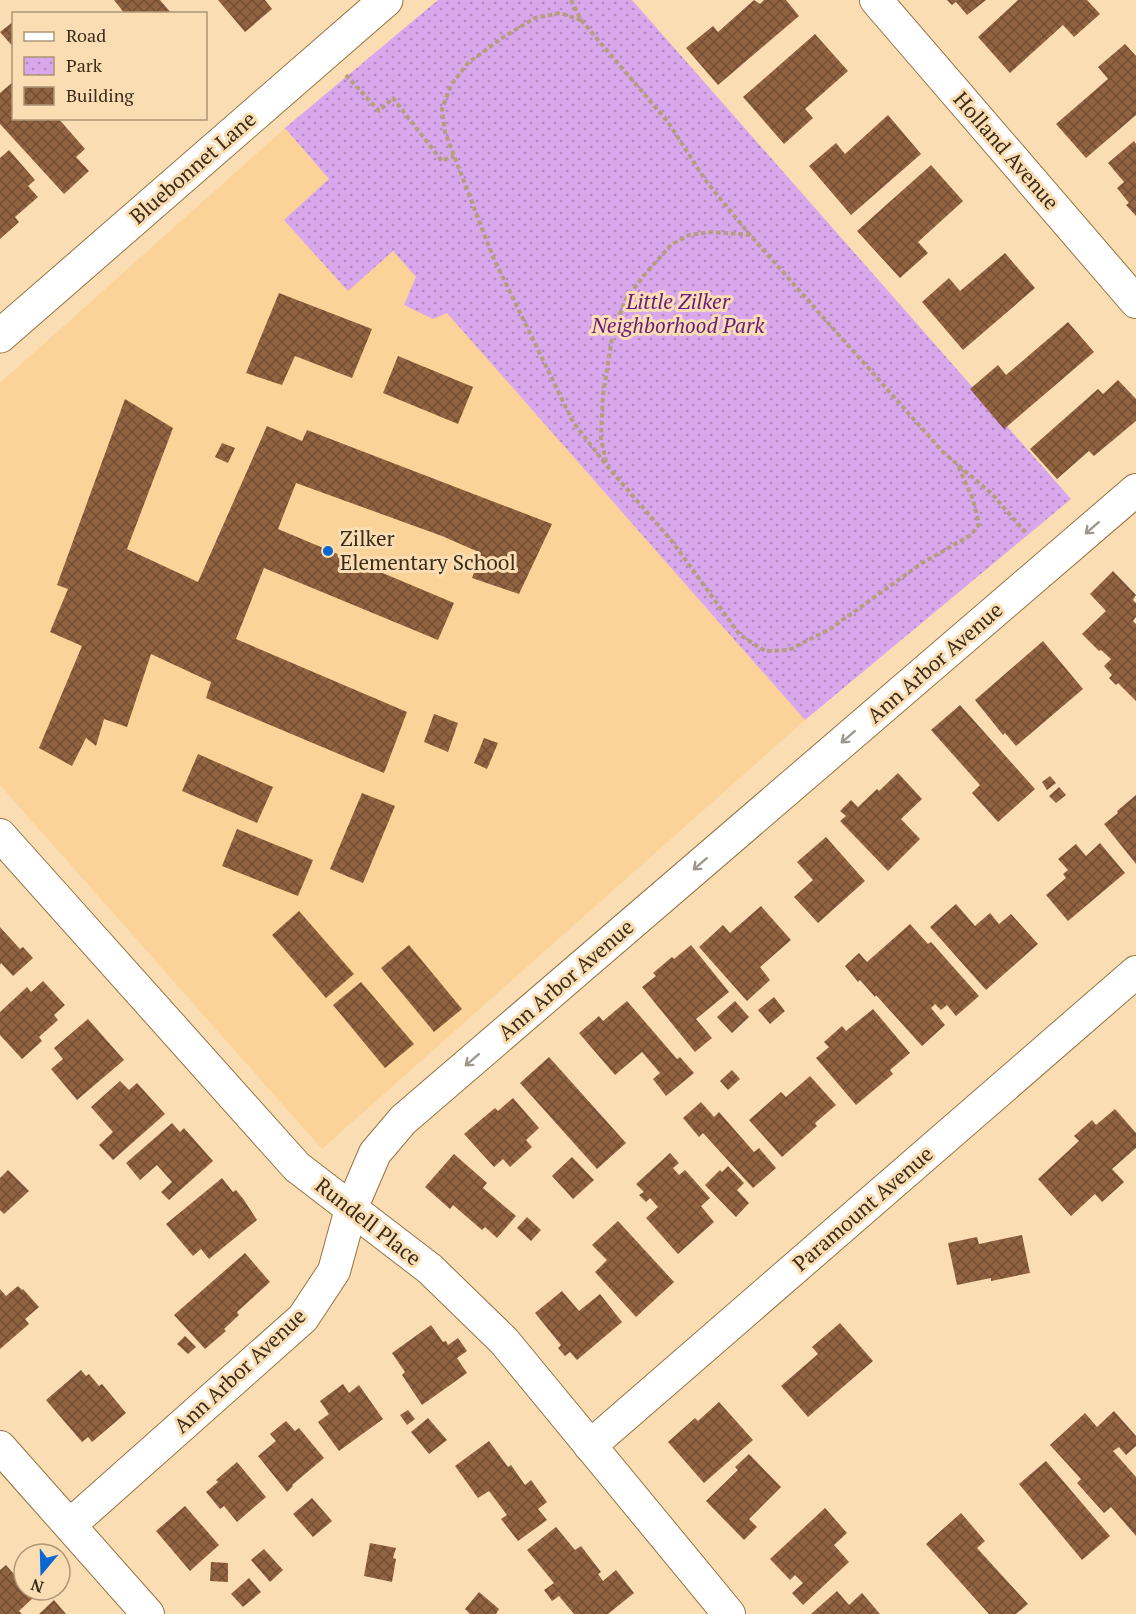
<svg xmlns="http://www.w3.org/2000/svg" width="1136" height="1614" viewBox="0 0 1136 1614" font-family="'PT Serif',serif">
<defs>
<pattern id="park-dots" width="8" height="8" patternUnits="userSpaceOnUse" patternTransform="scale(1.5)"><rect width="8" height="8" fill="#d8a7ec"/><path d="M2 2h.1M6 6h.1" fill="none" stroke="#b088be" stroke-width="1.8" stroke-linecap="round"/></pattern>
<pattern id="building-cross-hatch" width="8" height="8" patternUnits="userSpaceOnUse" patternTransform="scale(1.5)"><rect width="8" height="8" fill="#926341"/><path d="M0 0l8 8M0 8l8-8" fill="none" stroke="#724e32"/></pattern>
</defs>
<rect width="100%" height="100%" fill="#fbddb4"/>
<!-- built -->
<path fill="#fbd297" d="M 285,128 L 805,720 L 322,1149 L 0,785 L 0,383 Z"/>
<!-- park -->
<path fill="url(#park-dots)" d="M 438,0 L 632,0 L 1071,499 L 805,720 L 447,313 L 433,319 L 404,305 L 416,277 L 393,251 L 348,291 L 284,220 L 329,179 L 285,128 Z"/>
<!-- building -->
<g fill="url(#building-cross-hatch)">
<path d="M 114,0 L 160,0 L 172,14 L 125,14 Z"/>
<path d="M 218,0 L 265,0 L 272,9 L 245,32 Z"/>
<path d="M 754,0 L 760,4 L 764,0 L 786,0 L 799,16 L 718,85 L 686,48 L 713,26 L 718,32 Z"/>
<path d="M 947,0 L 986,0 L 967,15 L 956,2 L 952,5 Z"/>
<path d="M 1018,0 L 1087,0 L 1100,14 L 1074,37 L 1063,25 L 1010,73 L 978,37 Z"/>
<path d="M 14,21 L 14,48 L 0,32 Z"/>
<path d="M 815,34 L 848,71 L 805,109 L 813,118 L 784,144 L 743,97 Z"/>
<path d="M 1125,44 L 1136,56 L 1136,115 L 1086,158 L 1056,124 L 1108,79 L 1098,67 Z"/>
<path d="M 14,81 L 14,118 L 58,118 L 85,149 L 76,157 L 89,171 L 64,194 L 0,124 L 0,93 Z"/>
<path d="M 888,115 L 921,154 L 851,215 L 809,166 L 836,143 L 845,154 Z"/>
<path d="M 1134,141 L 1136,144 L 1136,216 L 1126,205 L 1129,203 L 1117,188 L 1124,182 L 1108,163 Z"/>
<path d="M 9,150 L 35,180 L 28,186 L 38,197 L 15,217 L 19,222 L 0,239 L 0,158 Z"/>
<path d="M 931,165 L 963,201 L 918,242 L 928,253 L 900,278 L 857,231 Z"/>
<path d="M 1005,253 L 1035,288 L 963,350 L 922,302 L 949,278 L 960,291 Z"/>
<path d="M 279,293 L 372,329 L 352,378 L 295,356 L 282,385 L 246,373 Z"/>
<path d="M 1068,322 L 1094,352 L 1004,429 L 970,389 L 998,365 L 1006,375 Z"/>
<path d="M 398,356 L 473,387 L 458,424 L 383,393 Z"/>
<path d="M 1118,380 L 1136,399 L 1136,421 L 1094,456 L 1089,451 L 1057,479 L 1030,449 L 1098,389 L 1103,394 Z"/>
<path d="M 125,399 L 173,428 L 127,549 L 198,582 L 267,426 L 302,441 L 307,430 L 552,524 L 519,594 L 472,578 L 481,553 L 442,536 L 296,483 L 278,529 L 454,603 L 438,640 L 264,568 L 236,639 L 407,712 L 384,773 L 206,698 L 211,682 L 151,654 L 127,727 L 104,719 L 96,746 L 86,738 L 72,766 L 39,748 L 82,646 L 50,632 L 68,589 L 57,585 Z"/>
<path d="M 222,443 L 235,448 L 228,463 L 215,457 Z"/>
<path d="M 1113,571 L 1136,595 L 1133,600 L 1136,603 L 1136,617 L 1133,621 L 1136,624 L 1136,701 L 1118,683 L 1116,685 L 1109,678 L 1112,675 L 1104,666 L 1111,659 L 1101,650 L 1099,651 L 1082,634 L 1106,611 L 1090,594 Z"/>
<path d="M 1043,641 L 1083,689 L 1016,746 L 1005,733 L 1003,735 L 975,700 Z"/>
<path d="M 960,705 L 1035,789 L 998,822 L 972,793 L 980,785 L 931,730 Z"/>
<path d="M 434,714 L 458,723 L 448,752 L 424,742 Z"/>
<path d="M 484,738 L 498,743 L 487,769 L 474,763 Z"/>
<path d="M 198,754 L 273,787 L 257,823 L 182,791 Z"/>
<path d="M 898,773 L 922,799 L 901,819 L 920,839 L 888,871 L 840,821 L 846,816 L 840,811 L 851,800 L 858,807 L 877,789 L 879,791 Z"/>
<path d="M 1050,776 L 1056,783 L 1047,790 L 1042,782 Z"/>
<path d="M 1059,787 L 1066,795 L 1056,803 L 1049,796 Z"/>
<path d="M 362,793 L 395,806 L 363,883 L 330,869 Z"/>
<path d="M 1136,795 L 1136,864 L 1104,824 L 1118,813 L 1117,811 Z"/>
<path d="M 237,829 L 313,860 L 298,896 L 222,866 Z"/>
<path d="M 826,837 L 865,881 L 818,923 L 794,897 L 813,880 L 797,862 Z"/>
<path d="M 1100,843 L 1125,873 L 1068,921 L 1046,895 L 1066,878 L 1063,874 L 1068,870 L 1058,859 L 1076,844 L 1086,856 Z"/>
<path d="M 956,904 L 975,926 L 990,913 L 999,924 L 1011,914 L 1038,944 L 986,990 L 930,927 Z"/>
<path d="M 761,906 L 791,940 L 760,967 L 770,980 L 747,1001 L 699,947 L 723,925 L 730,933 Z"/>
<path d="M 299,911 L 354,974 L 326,998 L 272,935 Z"/>
<path d="M 910,924 L 928,944 L 931,942 L 979,996 L 956,1016 L 947,1005 L 941,1010 L 935,1004 L 931,1008 L 945,1025 L 922,1046 L 876,995 L 875,997 L 860,980 L 858,982 L 845,966 L 859,953 L 867,962 Z"/>
<path d="M 0,927 L 20,949 L 23,947 L 33,958 L 13,976 L 1,963 L 0,965 Z"/>
<path d="M 409,945 L 462,1009 L 434,1032 L 381,968 Z"/>
<path d="M 691,945 L 729,992 L 696,1019 L 712,1038 L 695,1052 L 642,987 L 656,976 L 653,973 L 672,957 L 674,959 Z"/>
<path d="M 43,981 L 65,1005 L 54,1015 L 58,1020 L 39,1037 L 42,1041 L 22,1059 L 0,1035 L 0,1012 L 27,987 L 31,992 Z"/>
<path d="M 361,982 L 414,1044 L 385,1068 L 333,1005 Z"/>
<path d="M 774,997 L 785,1011 L 770,1024 L 758,1010 Z"/>
<path d="M 627,1001 L 677,1059 L 680,1057 L 694,1073 L 666,1096 L 653,1079 L 660,1073 L 642,1052 L 615,1075 L 579,1033 L 599,1016 L 603,1021 Z"/>
<path d="M 735,1001 L 749,1017 L 732,1033 L 717,1017 Z"/>
<path d="M 873,1009 L 910,1053 L 890,1070 L 893,1074 L 856,1105 L 816,1058 L 829,1047 L 824,1042 L 842,1026 L 846,1031 Z"/>
<path d="M 88,1019 L 124,1060 L 77,1100 L 51,1069 L 63,1059 L 54,1048 Z"/>
<path d="M 549,1057 L 626,1143 L 597,1169 L 520,1083 Z"/>
<path d="M 732,1070 L 740,1079 L 728,1090 L 720,1081 Z"/>
<path d="M 810,1076 L 836,1105 L 815,1123 L 817,1126 L 782,1157 L 749,1120 L 781,1092 L 786,1097 Z"/>
<path d="M 120,1081 L 129,1090 L 137,1083 L 165,1114 L 113,1160 L 99,1145 L 113,1132 L 91,1107 Z"/>
<path d="M 513,1098 L 539,1128 L 526,1140 L 532,1147 L 510,1167 L 503,1159 L 494,1167 L 464,1134 L 495,1108 L 498,1111 Z"/>
<path d="M 701,1102 L 714,1117 L 719,1112 L 754,1152 L 759,1148 L 776,1168 L 753,1188 L 703,1133 L 699,1137 L 683,1118 Z"/>
<path d="M 1115,1109 L 1136,1133 L 1136,1148 L 1112,1169 L 1124,1182 L 1102,1202 L 1095,1194 L 1071,1216 L 1038,1179 L 1079,1141 L 1074,1136 L 1092,1120 L 1096,1125 Z"/>
<path d="M 172,1123 L 180,1132 L 184,1128 L 213,1161 L 169,1200 L 161,1192 L 172,1182 L 157,1165 L 140,1180 L 126,1163 Z"/>
<path d="M 670,1153 L 679,1163 L 673,1168 L 679,1175 L 685,1170 L 710,1198 L 701,1206 L 714,1222 L 678,1254 L 646,1218 L 658,1207 L 650,1198 L 646,1202 L 639,1195 L 644,1192 L 636,1184 Z"/>
<path d="M 454,1154 L 487,1183 L 483,1188 L 516,1216 L 497,1238 L 485,1227 L 482,1230 L 453,1205 L 450,1209 L 425,1187 Z"/>
<path d="M 572,1157 L 594,1180 L 573,1199 L 552,1176 Z"/>
<path d="M 728,1166 L 744,1183 L 737,1190 L 749,1203 L 736,1217 L 705,1185 L 720,1170 L 722,1172 Z"/>
<path d="M 8,1170 L 29,1191 L 4,1214 L 0,1210 L 0,1178 Z"/>
<path d="M 222,1178 L 233,1192 L 236,1190 L 244,1200 L 257,1220 L 209,1259 L 201,1249 L 193,1256 L 166,1224 Z"/>
<path d="M 527,1217 L 541,1230 L 531,1241 L 517,1228 Z"/>
<path d="M 618,1221 L 674,1282 L 636,1317 L 595,1272 L 607,1260 L 592,1245 Z"/>
<path d="M 1022,1235 L 1030,1273 L 991,1281 L 991,1278 L 957,1285 L 948,1243 L 977,1237 L 979,1244 Z"/>
<path d="M 245,1253 L 270,1282 L 237,1312 L 239,1315 L 224,1329 L 226,1331 L 205,1349 L 174,1315 Z"/>
<path d="M 18,1286 L 22,1290 L 23,1289 L 39,1307 L 25,1319 L 29,1324 L 0,1349 L 0,1289 L 6,1296 Z"/>
<path d="M 562,1291 L 579,1311 L 600,1294 L 622,1322 L 577,1360 L 570,1352 L 565,1356 L 558,1348 L 561,1345 L 535,1313 Z"/>
<path d="M 840,1323 L 873,1361 L 808,1417 L 781,1386 L 818,1354 L 812,1347 Z"/>
<path d="M 431,1325 L 443,1342 L 446,1341 L 448,1345 L 458,1338 L 467,1351 L 457,1358 L 467,1373 L 422,1405 L 402,1375 L 405,1372 L 392,1353 Z"/>
<path d="M 185,1336 L 196,1347 L 188,1354 L 177,1344 Z"/>
<path d="M 81,1370 L 86,1376 L 89,1374 L 99,1386 L 102,1384 L 126,1413 L 92,1442 L 88,1437 L 82,1442 L 46,1400 Z"/>
<path d="M 343,1384 L 349,1393 L 359,1385 L 383,1419 L 339,1451 L 318,1422 L 329,1414 L 320,1401 Z"/>
<path d="M 719,1402 L 753,1440 L 704,1483 L 668,1442 L 695,1418 L 698,1421 Z"/>
<path d="M 408,1410 L 415,1419 L 407,1425 L 400,1415 Z"/>
<path d="M 1114,1411 L 1136,1436 L 1136,1446 L 1126,1455 L 1119,1447 L 1113,1451 L 1136,1477 L 1136,1536 L 1111,1507 L 1104,1513 L 1077,1483 L 1081,1479 L 1050,1445 L 1085,1413 L 1097,1427 Z"/>
<path d="M 428,1418 L 447,1440 L 429,1454 L 411,1432 Z"/>
<path d="M 286,1421 L 295,1431 L 299,1428 L 324,1458 L 292,1485 L 293,1486 L 287,1492 L 258,1456 L 276,1441 L 270,1434 Z"/>
<path d="M 489,1441 L 508,1467 L 511,1465 L 525,1485 L 531,1480 L 547,1502 L 538,1509 L 547,1520 L 518,1541 L 501,1519 L 507,1515 L 489,1491 L 478,1498 L 455,1466 Z"/>
<path d="M 749,1454 L 781,1487 L 749,1519 L 757,1527 L 744,1540 L 706,1501 L 738,1470 L 735,1467 Z"/>
<path d="M 1046,1461 L 1110,1536 L 1082,1560 L 1019,1484 Z"/>
<path d="M 237,1462 L 266,1497 L 237,1522 L 224,1506 L 220,1509 L 206,1492 L 218,1482 L 216,1480 Z"/>
<path d="M 312,1498 L 332,1521 L 313,1537 L 293,1514 Z"/>
<path d="M 185,1506 L 219,1545 L 190,1571 L 156,1531 Z"/>
<path d="M 825,1508 L 847,1533 L 834,1545 L 849,1562 L 803,1605 L 792,1593 L 803,1583 L 795,1575 L 790,1580 L 770,1559 Z"/>
<path d="M 961,1513 L 985,1541 L 977,1548 L 1028,1604 L 1016,1614 L 989,1614 L 926,1544 Z"/>
<path d="M 556,1527 L 575,1550 L 581,1546 L 601,1572 L 598,1574 L 603,1581 L 616,1570 L 634,1593 L 608,1614 L 574,1614 L 559,1596 L 552,1601 L 544,1590 L 554,1583 L 527,1550 Z"/>
<path d="M 370,1543 L 396,1548 L 393,1558 L 396,1559 L 392,1582 L 364,1576 Z"/>
<path d="M 264,1549 L 283,1570 L 270,1582 L 251,1560 Z"/>
<path d="M 211,1562 L 228,1563 L 228,1582 L 210,1581 Z"/>
<path d="M 6,1565 L 24,1586 L 24,1590 L 28,1590 L 34,1597 L 19,1611 L 22,1614 L 0,1614 L 0,1570 Z"/>
<path d="M 249,1578 L 261,1592 L 243,1607 L 231,1594 Z"/>
<path d="M 837,1591 L 849,1605 L 862,1593 L 880,1614 L 811,1614 Z"/>
<path d="M 479,1592 L 499,1609 L 496,1614 L 470,1614 L 465,1609 Z"/>
<path d="M 54,1600 L 66,1614 L 39,1614 Z"/>
</g>
<g fill="none" stroke-linecap="round" stroke-linejoin="round">
<defs>
<g id="street">
<path d="M 876,0 L 1136,302"/>
<path d="M 0,835 L 297,1167 L 430,1269 L 504,1341 L 729,1614"/>
<path d="M 590,1446 L 1136,972"/>
<path d="M 0,1447 L 148,1614"/>
<path d="M 70,1525 L 303,1318 L 334,1271 L 351,1209 L 375,1153 L 403,1120 L 1136,490"/>
</g>
<path id="secondary" d="M 0,336 L 386,0"/>
</defs>
<!-- street casing -->
<use href="#street" stroke="#947342" stroke-width="34"/>
<!-- secondary casing -->
<use href="#secondary" stroke="#947342" stroke-width="35"/>
<!-- path -->
<g stroke="#b69e7d" stroke-width="4" stroke-dasharray="4.5 3" stroke-linecap="butt">
<path d="M 571,0 L 581,20 L 668,122 L 706,181 L 750,235 L 943,452 L 992,494 L 1027,534"/>
<path d="M 581,20 L 560,13 L 535,18 L 502,38 L 468,63 L 451,85 L 442,109 L 445,132 L 493,257 L 573,422 L 607,466 L 671,540 L 740,635 L 765,651 L 789,650 L 830,629 L 922,563 L 971,535 L 979,524 L 973,499 L 957,464"/>
<path d="M 346,75 L 379,111 L 393,98 L 442,161 L 454,156"/>
<path d="M 606,462 L 601,438 L 603,395 L 613,332 L 625,301 L 645,274 L 671,245 L 689,235 L 712,232 L 750,235"/>
</g>
<!-- street -->
<use href="#street" stroke="#fff" stroke-width="32"/>
<!-- secondary -->
<use href="#secondary" stroke="#fff" stroke-width="33"/>
</g>
<!-- one-way arrows -->
<defs><path id="oneway-shaft" d="M-6 0H5M1.5-3L5.5 0L1.5 3" fill="none" stroke-width="1.6" stroke-linecap="round" stroke-linejoin="round" transform="scale(1.5)"/></defs>
<g stroke="#9c968c">
<use href="#oneway-shaft" transform="translate(1092 528) rotate(139)"/>
<use href="#oneway-shaft" transform="translate(848 737) rotate(139)"/>
<use href="#oneway-shaft" transform="translate(700 864) rotate(139)"/>
<use href="#oneway-shaft" transform="translate(472 1060) rotate(139)"/>
</g>
<!-- markers -->
<circle fill="#0768d1" stroke="#fbddb4" stroke-width="2" cx="328" cy="551" r="6"/>
<g text-anchor="middle" stroke-width="6" stroke-linejoin="round" paint-order="stroke">
<!-- street labels -->
<g font-size="21" fill="#3a2c18" stroke="#fbddb4">
<text transform="translate(1006 151) rotate(49)" y="7">Holland Avenue</text>
<text transform="translate(193 168) rotate(-41)" y="7">Bluebonnet Lane</text>
<text transform="translate(935 663) rotate(-41)" y="7">Ann Arbor Avenue</text>
<text transform="translate(566 980) rotate(-41)" y="7">Ann Arbor Avenue</text>
<text transform="translate(863 1209) rotate(-41)" y="7">Paramount Avenue</text>
<text transform="translate(368 1222) rotate(38)" y="7">Rundell Place</text>
<text transform="translate(240 1371) rotate(-43)" y="7">Ann Arbor Avenue</text>
</g>
<!-- park labels -->
<g font-size="21" font-style="italic" fill="#681f80" stroke="#fbddb4">
<text x="678" y="309">Little Zilker<tspan x="678" dy="24">Neighborhood Park</tspan></text>
</g>
<!-- poi labels -->
<g font-size="21" fill="#3a2c18" stroke="#fbddb4" text-anchor="start">
<text x="340" y="546">Zilker<tspan x="340" dy="24">Elementary School</tspan></text>
</g>
</g>
<!-- legend -->
<rect x="12" y="12" width="195" height="108" fill="#fbddb4" stroke="#ae9676" stroke-width="1.5"/>
<rect x="24" y="32" width="30" height="9" fill="#ffffff" stroke="#ae9676" stroke-width="1.5"/>
<text x="66" y="42" font-size="18" fill="#3a2c18">Road</text>
<rect x="24" y="57" width="30" height="18" fill="url(#park-dots)" stroke="#ae9676" stroke-width="1.5"/>
<text x="66" y="72" font-size="18" fill="#3a2c18">Park</text>
<rect x="24" y="87" width="30" height="18" fill="url(#building-cross-hatch)" stroke="#ae9676" stroke-width="1.5"/>
<text x="66" y="102" font-size="18" fill="#3a2c18">Building</text>
<!-- north arrow -->
<g transform="translate(42 1572) rotate(199)"><circle r="28" fill="#fbddb4" stroke="#ae9676" stroke-width="1.5"/>
<path d="M0-4.5L10 22L0 15L-10 22Z" fill="#0768d1"/>
<text y="-9" font-size="16" font-weight="bold" text-anchor="middle" fill="#3a2c18">N</text>
</g>
</svg>
